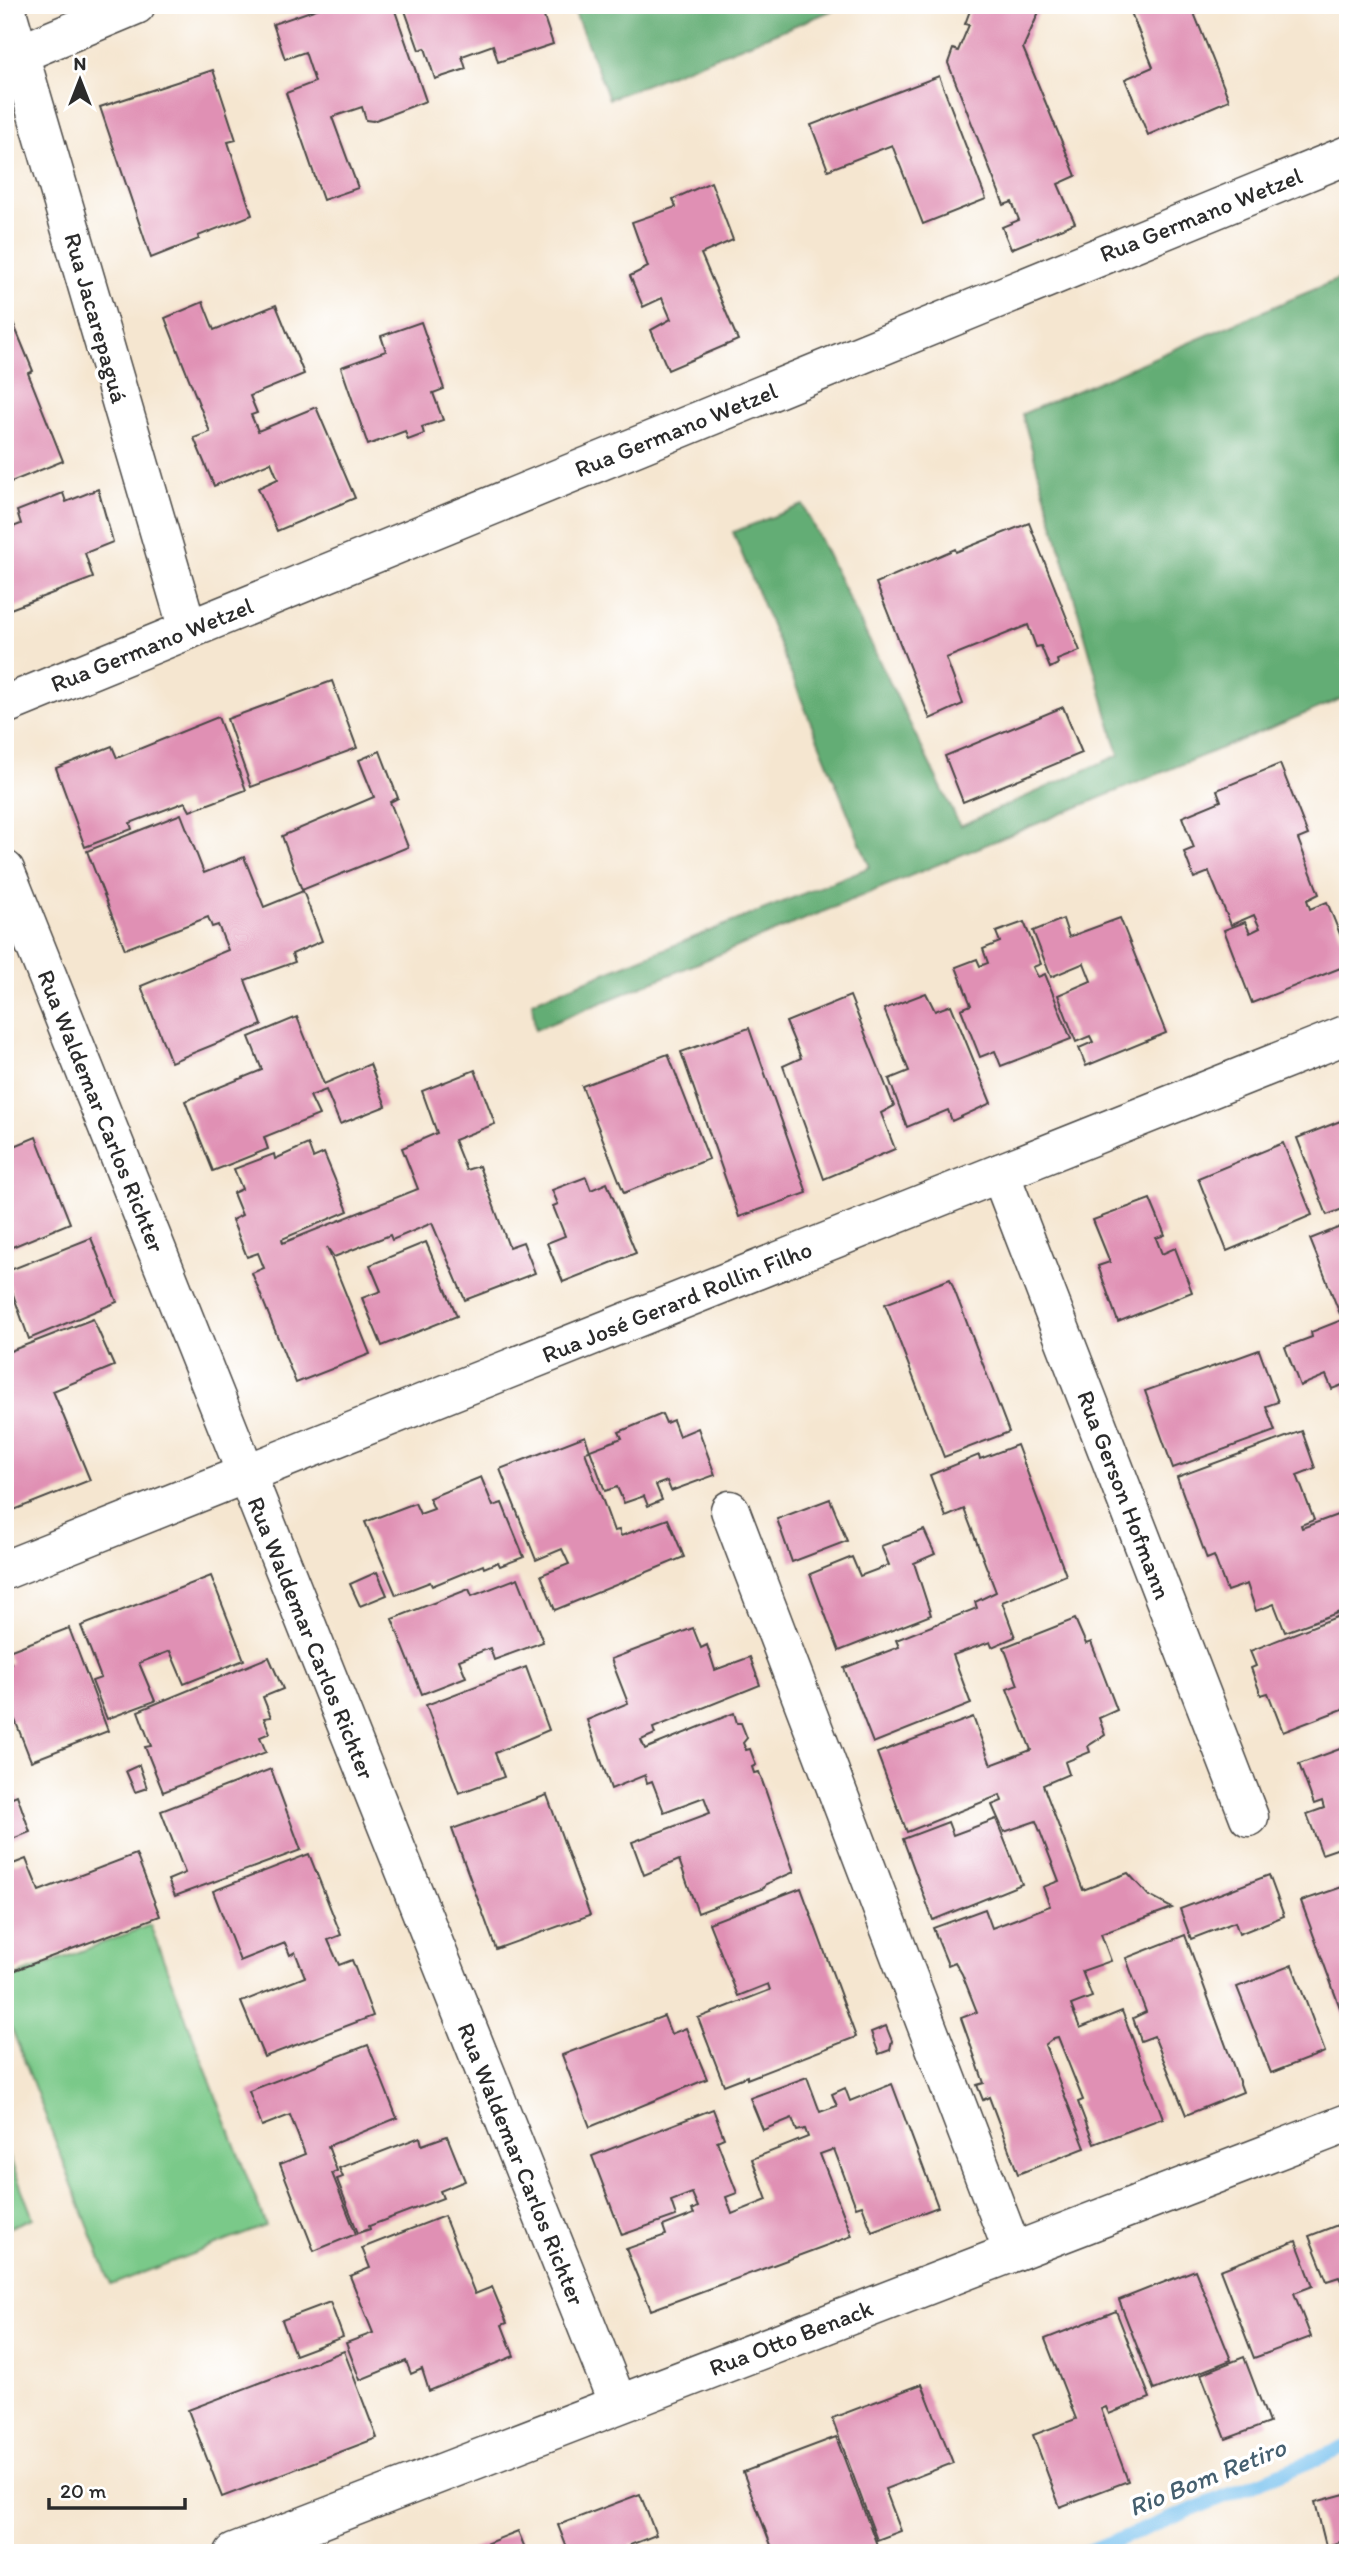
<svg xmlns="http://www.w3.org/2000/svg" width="1353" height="2558" viewBox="0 0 1353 2558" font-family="Itim,sans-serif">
<rect width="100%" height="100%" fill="#fff"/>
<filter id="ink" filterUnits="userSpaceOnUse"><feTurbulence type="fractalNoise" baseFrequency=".0143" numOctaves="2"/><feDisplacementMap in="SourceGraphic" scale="14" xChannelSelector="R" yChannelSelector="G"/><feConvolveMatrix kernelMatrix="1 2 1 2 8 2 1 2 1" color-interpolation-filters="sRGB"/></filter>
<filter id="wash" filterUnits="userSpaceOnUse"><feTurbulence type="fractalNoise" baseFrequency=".00686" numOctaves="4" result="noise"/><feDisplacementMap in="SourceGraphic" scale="28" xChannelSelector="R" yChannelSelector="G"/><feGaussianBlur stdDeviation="1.57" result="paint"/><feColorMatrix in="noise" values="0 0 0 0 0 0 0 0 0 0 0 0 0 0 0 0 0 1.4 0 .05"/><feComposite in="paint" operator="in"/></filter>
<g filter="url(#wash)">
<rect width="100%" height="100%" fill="#f5e6d0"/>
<!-- green -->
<g fill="#7ac989" stroke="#527a5a" stroke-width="2">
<path d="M 150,1925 L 266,2226 L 111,2285 L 5,2011 L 5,1980 Z"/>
<path d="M 5,2146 L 33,2218 L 5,2229 Z"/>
</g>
<!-- forest -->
<g fill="#63ad75" stroke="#476c50" stroke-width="2">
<path d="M 572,5 L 846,5 L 609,99 Z"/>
<path d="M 1348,275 L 1348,696 L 535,1030 L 532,1002 L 870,867 L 733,532 L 803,505 L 960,826 L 1119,755 L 1022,414 Z"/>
</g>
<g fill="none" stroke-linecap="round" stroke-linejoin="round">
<!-- stream -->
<path stroke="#75c0ee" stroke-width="14" d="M 1086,2553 L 1348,2446"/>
</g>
<g id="blocks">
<!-- building -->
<g fill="#e090b4">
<path d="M 328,5 L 393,5 L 426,101 L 373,121 L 366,120 L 362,107 L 332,117 L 358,188 L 323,200 L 286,93 L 315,82 L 305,52 L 285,59 L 273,24 Z"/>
<path d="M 403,5 L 540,5 L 553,44 L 498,62 L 493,45 L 462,56 L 466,69 L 435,79 L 425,48 L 419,50 Z"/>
<path d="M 977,5 L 1042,5 L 1023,48 L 1076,176 L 1058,184 L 1075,223 L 1011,249 L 1002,227 L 1019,220 L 1012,202 L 1004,205 L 948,63 L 953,49 L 958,51 L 969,25 L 965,24 L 971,8 L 975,10 Z"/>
<path d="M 1128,5 L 1199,5 L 1201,10 L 1194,13 L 1229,100 L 1148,135 L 1125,79 L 1153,67 Z"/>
<path d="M 213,70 L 236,140 L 228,142 L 252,215 L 198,236 L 199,239 L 151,258 L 100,107 Z"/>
<path d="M 939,76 L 986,199 L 923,224 L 892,145 L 828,170 L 811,125 Z"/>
<path d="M 711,182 L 733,240 L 701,254 L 738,340 L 668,370 L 651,330 L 671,319 L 662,298 L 643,307 L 630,276 L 648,267 L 632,222 L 676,207 L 673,199 Z"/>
<path d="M 203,302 L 214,330 L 276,305 L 304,374 L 250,396 L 257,413 L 251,415 L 258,431 L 316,407 L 355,498 L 277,531 L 258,488 L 278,479 L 271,462 L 214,486 L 194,438 L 210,432 L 165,318 Z"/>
<path d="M 5,303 L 33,371 L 28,373 L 63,461 L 11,482 L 5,468 Z"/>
<path d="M 421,322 L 444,389 L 433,393 L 443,420 L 422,427 L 424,434 L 408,440 L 405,431 L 368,445 L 341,367 L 386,351 L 381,336 Z"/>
<path d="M 98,489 L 113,542 L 85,553 L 93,578 L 5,611 L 5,530 L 21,524 L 17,511 L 63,493 L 66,502 Z"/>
<path d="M 1029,523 L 1080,651 L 1057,660 L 1058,664 L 1050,668 L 1041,646 L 1036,647 L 1028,625 L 946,658 L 963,704 L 930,719 L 876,583 L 955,549 L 956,552 Z"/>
<path d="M 332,681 L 357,748 L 251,787 L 227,719 Z"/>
<path d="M 1063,707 L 1082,753 L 963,802 L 945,756 Z"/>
<path d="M 218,717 L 246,790 L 190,811 L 185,802 L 130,823 L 132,829 L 85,847 L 56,768 L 112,746 L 117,758 Z"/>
<path d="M 380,751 L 398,798 L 390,802 L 408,847 L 302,890 L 282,836 L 374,797 L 359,760 Z"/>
<path d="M 1280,764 L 1308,835 L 1298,839 L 1319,894 L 1307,900 L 1310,909 L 1327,902 L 1348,954 L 1348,965 L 1252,1003 L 1224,930 L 1245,922 L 1250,933 L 1260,928 L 1254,915 L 1231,925 L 1209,872 L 1194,878 L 1184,852 L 1194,848 L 1182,817 L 1221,801 L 1217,790 Z"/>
<path d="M 181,814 L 204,873 L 244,857 L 264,907 L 303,891 L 322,941 L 292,954 L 295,962 L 245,980 L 262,1025 L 171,1062 L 141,986 L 228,950 L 218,925 L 212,927 L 208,917 L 125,949 L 87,851 Z"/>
<path d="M 1120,918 L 1166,1033 L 1086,1066 L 1079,1048 L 1093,1042 L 1090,1036 L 1076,1042 L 1058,995 L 1091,981 L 1084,963 L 1051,977 L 1033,931 L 1063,919 L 1069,937 Z"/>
<path d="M 1024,922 L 1041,964 L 1033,967 L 1038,977 L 1045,974 L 1071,1039 L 1001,1066 L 995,1051 L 980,1057 L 961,1009 L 971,1005 L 956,967 L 977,959 L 980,966 L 988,963 L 983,949 L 1000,942 L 996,932 Z"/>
<path d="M 926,993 L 935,1011 L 951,1005 L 991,1103 L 952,1121 L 948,1110 L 907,1127 L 889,1079 L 909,1071 L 884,1009 Z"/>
<path d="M 850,996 L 894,1106 L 881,1113 L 895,1149 L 824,1179 L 783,1066 L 801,1058 L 786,1022 Z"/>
<path d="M 297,1017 L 324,1084 L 370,1064 L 386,1106 L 340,1124 L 326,1090 L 310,1096 L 319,1115 L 264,1137 L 268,1149 L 213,1171 L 185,1101 L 262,1070 L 249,1037 Z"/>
<path d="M 749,1028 L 807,1193 L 739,1217 L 681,1052 Z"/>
<path d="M 668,1054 L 709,1159 L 624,1193 L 582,1086 Z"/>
<path d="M 475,1070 L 495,1124 L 454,1140 L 466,1170 L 479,1166 L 509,1247 L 523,1242 L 535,1273 L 465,1300 L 432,1223 L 392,1240 L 390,1235 L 334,1257 L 327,1247 L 370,1354 L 296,1383 L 252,1273 L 264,1268 L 258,1253 L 247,1257 L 232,1220 L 242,1215 L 233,1193 L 242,1189 L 234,1169 L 274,1154 L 275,1159 L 308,1144 L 313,1158 L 324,1153 L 348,1211 L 282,1239 L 283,1243 L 418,1189 L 402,1148 L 437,1133 L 422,1091 Z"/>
<path d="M 1348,1118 L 1348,1207 L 1327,1215 L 1297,1138 Z"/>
<path d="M 36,1137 L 70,1223 L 5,1250 L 5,1150 Z"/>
<path d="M 1283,1143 L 1312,1215 L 1227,1251 L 1198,1178 Z"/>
<path d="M 586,1177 L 591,1190 L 607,1183 L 636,1253 L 563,1282 L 547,1243 L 565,1236 L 553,1206 L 558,1204 L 552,1190 Z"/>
<path d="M 1150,1199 L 1165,1235 L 1156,1238 L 1162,1254 L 1175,1248 L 1192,1292 L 1118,1322 L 1098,1266 L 1110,1262 L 1093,1220 Z"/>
<path d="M 1348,1224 L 1348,1311 L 1340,1314 L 1310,1239 Z"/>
<path d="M 91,1238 L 117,1302 L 29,1339 L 5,1272 Z"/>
<path d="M 426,1242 L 457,1316 L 382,1346 L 362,1298 L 381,1291 L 370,1265 Z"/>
<path d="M 950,1279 L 1009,1432 L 944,1457 L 885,1304 Z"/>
<path d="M 93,1319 L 114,1366 L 53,1391 L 90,1480 L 14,1510 L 5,1488 L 5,1353 Z"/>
<path d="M 1344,1319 L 1348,1328 L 1348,1399 L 1342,1385 L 1332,1389 L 1326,1375 L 1300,1386 L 1285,1347 L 1312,1337 L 1311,1332 Z"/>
<path d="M 1259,1350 L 1278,1402 L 1266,1406 L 1275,1431 L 1173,1468 L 1145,1391 Z"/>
<path d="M 662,1414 L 666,1423 L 673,1420 L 679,1436 L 698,1428 L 715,1475 L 671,1491 L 667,1481 L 656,1485 L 662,1500 L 648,1506 L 644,1496 L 624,1503 L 617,1487 L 605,1491 L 590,1450 L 622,1438 L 619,1432 Z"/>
<path d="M 1302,1431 L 1315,1468 L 1297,1475 L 1314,1520 L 1301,1525 L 1302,1528 L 1348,1511 L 1348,1609 L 1285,1632 L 1274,1604 L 1256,1611 L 1247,1584 L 1227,1591 L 1214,1556 L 1207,1559 L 1177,1477 Z"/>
<path d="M 585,1436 L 590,1451 L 585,1452 L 614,1531 L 619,1530 L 621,1536 L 668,1519 L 684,1557 L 555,1610 L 541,1575 L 569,1564 L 562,1549 L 536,1560 L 500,1469 Z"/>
<path d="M 1017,1445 L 1066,1575 L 1002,1602 L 1015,1637 L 992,1647 L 990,1642 L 953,1655 L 971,1704 L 873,1743 L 844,1668 L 899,1647 L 896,1640 L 977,1608 L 975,1602 L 996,1592 L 964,1509 L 946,1517 L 930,1475 L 979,1455 L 980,1459 Z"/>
<path d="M 481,1477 L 493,1506 L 502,1503 L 524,1557 L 500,1566 L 498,1562 L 484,1568 L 483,1565 L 432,1586 L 430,1582 L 396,1595 L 365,1522 L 415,1503 L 420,1514 L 434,1509 L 429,1498 Z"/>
<path d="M 830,1499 L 847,1541 L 792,1562 L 777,1519 Z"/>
<path d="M 924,1530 L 935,1554 L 914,1563 L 931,1615 L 839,1651 L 810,1574 L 852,1557 L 860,1576 L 889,1565 L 881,1546 Z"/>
<path d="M 377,1572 L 387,1595 L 360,1606 L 350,1584 Z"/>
<path d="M 211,1576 L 244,1660 L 184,1684 L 170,1651 L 139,1663 L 155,1701 L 107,1719 L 92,1681 L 101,1678 L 81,1626 Z"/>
<path d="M 518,1578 L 543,1642 L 494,1660 L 490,1648 L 459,1660 L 466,1677 L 422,1694 L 392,1619 L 469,1589 L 472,1596 Z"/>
<path d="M 1339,1616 L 1348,1637 L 1348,1707 L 1283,1732 L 1268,1693 L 1261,1695 L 1251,1668 L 1256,1666 L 1250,1651 Z"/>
<path d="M 1075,1619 L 1086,1644 L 1091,1642 L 1117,1710 L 1099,1718 L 1105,1735 L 1088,1746 L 1090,1752 L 1065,1762 L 1069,1774 L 1043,1785 L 1083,1890 L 1128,1873 L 1149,1896 L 1172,1908 L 1101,1934 L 1111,1961 L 1082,1971 L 1092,1997 L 1071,2005 L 1080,2028 L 1122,2011 L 1163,2118 L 1094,2144 L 1078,2102 L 1083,2100 L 1058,2037 L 1054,2038 L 1045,2045 L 1085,2148 L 1018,2174 L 989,2097 L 983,2100 L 977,2085 L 984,2083 L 961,2018 L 977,2012 L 962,1974 L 955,1962 L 948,1965 L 933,1928 L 985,1909 L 992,1928 L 1050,1906 L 1043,1887 L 1059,1881 L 1036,1821 L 1004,1832 L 992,1805 L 1002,1801 L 1000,1795 L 907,1832 L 877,1753 L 973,1717 L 991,1765 L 1031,1750 L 1007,1689 L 1018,1685 L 1004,1647 Z"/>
<path d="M 69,1628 L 108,1731 L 31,1761 L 15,1720 L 5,1724 L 5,1665 L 11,1663 L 6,1652 Z"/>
<path d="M 693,1628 L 701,1648 L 707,1645 L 715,1670 L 750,1657 L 760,1685 L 653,1728 L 655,1734 L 641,1740 L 645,1749 L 734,1713 L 737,1723 L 741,1723 L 747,1738 L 743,1743 L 746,1750 L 750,1749 L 756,1765 L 752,1767 L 754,1773 L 759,1772 L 794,1872 L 766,1884 L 764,1888 L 698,1913 L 679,1860 L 644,1875 L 632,1842 L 710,1813 L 704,1797 L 664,1812 L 652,1781 L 647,1783 L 645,1775 L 611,1789 L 587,1720 L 628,1703 L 611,1659 Z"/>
<path d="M 269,1657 L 283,1689 L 263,1697 L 271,1717 L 264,1718 L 270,1733 L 260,1737 L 266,1752 L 163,1792 L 145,1747 L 151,1746 L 138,1711 Z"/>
<path d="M 526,1667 L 549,1730 L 495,1753 L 504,1777 L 459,1793 L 426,1705 Z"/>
<path d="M 1348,1746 L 1348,1845 L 1322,1854 L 1307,1814 L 1324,1808 L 1322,1801 L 1314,1804 L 1299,1764 Z"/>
<path d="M 139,1765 L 147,1788 L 135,1792 L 126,1771 Z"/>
<path d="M 271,1769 L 301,1850 L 175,1896 L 168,1880 L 185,1873 L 161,1811 Z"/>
<path d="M 17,1795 L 30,1832 L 5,1842 L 5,1800 Z"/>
<path d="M 547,1795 L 590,1915 L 496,1949 L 452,1829 Z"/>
<path d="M 996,1819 L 1022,1884 L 933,1920 L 903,1839 L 948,1822 L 953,1835 Z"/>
<path d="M 136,1854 L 160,1916 L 5,1974 L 5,1867 L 26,1859 L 39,1891 Z"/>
<path d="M 309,1854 L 341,1935 L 328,1940 L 339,1965 L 352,1960 L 373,2016 L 264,2057 L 241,2002 L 305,1977 L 295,1952 L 290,1955 L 285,1943 L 240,1961 L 213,1891 Z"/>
<path d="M 1269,1875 L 1284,1916 L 1239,1934 L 1235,1922 L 1191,1939 L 1180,1909 Z"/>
<path d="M 1348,1885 L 1348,2027 L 1347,2027 L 1301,1901 Z"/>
<path d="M 801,1888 L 856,2037 L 747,2079 L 747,2076 L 724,2085 L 698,2018 L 770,1990 L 768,1984 L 738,1996 L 709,1923 Z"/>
<path d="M 1185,1935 L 1243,2092 L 1186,2115 L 1154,2036 L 1141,2041 L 1133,2018 L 1146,2012 L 1126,1958 Z"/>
<path d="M 1292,1965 L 1325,2052 L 1271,2073 L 1237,1987 Z"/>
<path d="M 664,2016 L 671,2034 L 686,2028 L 707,2079 L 590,2127 L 562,2055 Z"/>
<path d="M 886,2026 L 892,2041 L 890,2050 L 879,2054 L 871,2032 Z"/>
<path d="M 368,2045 L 397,2118 L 328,2146 L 337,2171 L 332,2173 L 356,2234 L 314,2251 L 280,2164 L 305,2154 L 290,2115 L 262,2126 L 249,2091 Z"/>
<path d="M 807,2077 L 820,2112 L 837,2106 L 832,2094 L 845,2088 L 850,2101 L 892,2084 L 938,2207 L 872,2232 L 862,2205 L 856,2207 L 834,2149 L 820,2154 L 852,2236 L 651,2310 L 626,2249 L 666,2235 L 663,2226 L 694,2214 L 692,2210 L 698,2207 L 692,2193 L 671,2201 L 676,2216 L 622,2235 L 592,2156 L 713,2109 L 724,2138 L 717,2141 L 737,2193 L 726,2197 L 732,2214 L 767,2200 L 752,2159 L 808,2137 L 805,2129 L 797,2131 L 792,2118 L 763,2130 L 750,2098 Z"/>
<path d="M 447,2136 L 465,2181 L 440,2191 L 443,2198 L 369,2226 L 370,2229 L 358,2233 L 337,2179 L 343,2177 L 339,2168 L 420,2137 L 422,2145 Z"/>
<path d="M 444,2216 L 475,2294 L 492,2287 L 507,2323 L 502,2325 L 514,2356 L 429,2391 L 422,2369 L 411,2374 L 406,2361 L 360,2380 L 346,2343 L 373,2333 L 350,2276 L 370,2268 L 362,2248 Z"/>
<path d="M 1348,2221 L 1348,2290 L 1346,2291 L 1339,2277 L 1327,2281 L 1309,2236 Z"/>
<path d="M 1296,2241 L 1313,2286 L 1294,2293 L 1311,2337 L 1254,2358 L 1220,2270 Z"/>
<path d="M 1195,2270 L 1231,2360 L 1154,2390 L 1119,2300 Z"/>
<path d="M 330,2302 L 343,2337 L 295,2355 L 282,2320 Z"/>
<path d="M 1116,2311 L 1150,2398 L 1109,2414 L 1106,2407 L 1101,2409 L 1128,2481 L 1060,2507 L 1033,2435 L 1076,2419 L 1045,2339 Z"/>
<path d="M 344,2351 L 377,2438 L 222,2497 L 188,2410 Z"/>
<path d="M 1244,2357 L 1269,2423 L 1226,2439 L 1201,2374 Z"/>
<path d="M 922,2384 L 953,2463 L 885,2489 L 901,2531 L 877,2540 L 832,2418 Z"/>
<path d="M 836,2437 L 880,2553 L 774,2553 L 743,2472 Z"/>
<path d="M 1348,2493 L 1348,2540 L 1326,2546 L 1315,2502 Z"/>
<path d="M 640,2494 L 656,2535 L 630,2545 L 633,2553 L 569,2553 L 558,2525 Z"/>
<path d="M 518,2531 L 527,2553 L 463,2553 Z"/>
</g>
</g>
</g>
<g filter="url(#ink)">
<use href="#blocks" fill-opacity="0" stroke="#494744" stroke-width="2"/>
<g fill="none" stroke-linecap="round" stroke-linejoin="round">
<defs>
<g id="minor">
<path d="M 5,5 L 188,630"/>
<path d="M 19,54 L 136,5"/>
<path d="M 5,705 L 1348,155"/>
<path d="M 5,870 L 618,2404"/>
<path d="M 1000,1173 L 1249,1817"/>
<path d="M 730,1510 L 1013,2252"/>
<path d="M 5,1570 L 1348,1034"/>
</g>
<path id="secondary" d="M 234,2553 L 1348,2123"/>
</defs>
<!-- minor casing -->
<use href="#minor" stroke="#494744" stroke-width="41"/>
<!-- secondary casing -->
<use href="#secondary" stroke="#494744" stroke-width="41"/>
<!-- minor -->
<use href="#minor" stroke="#fff" stroke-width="38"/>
<!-- secondary -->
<use href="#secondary" stroke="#fff" stroke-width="38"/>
</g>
</g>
<g text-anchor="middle" stroke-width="7" stroke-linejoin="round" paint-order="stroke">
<!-- street labels -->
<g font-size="24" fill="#2b2b2b" stroke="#fff">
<text transform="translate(1201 215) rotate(-22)" y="8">Rua Germano Wetzel</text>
<text transform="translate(96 318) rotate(74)" y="8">Rua Jacarepaguá</text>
<text transform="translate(676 430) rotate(-22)" y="8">Rua Germano Wetzel</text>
<text transform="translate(152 645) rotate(-22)" y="8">Rua Germano Wetzel</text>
<text transform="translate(101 1111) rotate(68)" y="8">Rua Waldemar Carlos Richter</text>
<text transform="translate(677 1302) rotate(-22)" y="8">Rua José Gerard Rollin Filho</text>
<text transform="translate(1124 1495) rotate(69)" y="8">Rua Gerson Hofmann</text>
<text transform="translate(311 1638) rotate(68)" y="8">Rua Waldemar Carlos Richter</text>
<text transform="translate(521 2164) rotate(68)" y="8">Rua Waldemar Carlos Richter</text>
<text transform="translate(791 2338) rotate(-21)" y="8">Rua Otto Benack</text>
</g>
<!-- water labels -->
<g font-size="26" font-style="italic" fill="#455f6f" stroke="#fff">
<text transform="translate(1207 2477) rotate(-22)" y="9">Rio Bom Retiro</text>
</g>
</g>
<!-- margin -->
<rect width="1353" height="2558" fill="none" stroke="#fff" stroke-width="28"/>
<!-- north arrow -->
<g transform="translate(80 80)" stroke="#ffffff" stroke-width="5" paint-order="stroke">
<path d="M0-5L12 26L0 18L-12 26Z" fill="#2b2b2b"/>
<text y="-10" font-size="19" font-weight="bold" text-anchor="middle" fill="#2b2b2b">N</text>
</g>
<!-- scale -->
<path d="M49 2498v10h136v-10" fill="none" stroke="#2b2b2b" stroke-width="3.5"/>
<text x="60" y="2498" font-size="21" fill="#2b2b2b" stroke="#ffffff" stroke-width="5" paint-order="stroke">20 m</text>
</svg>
